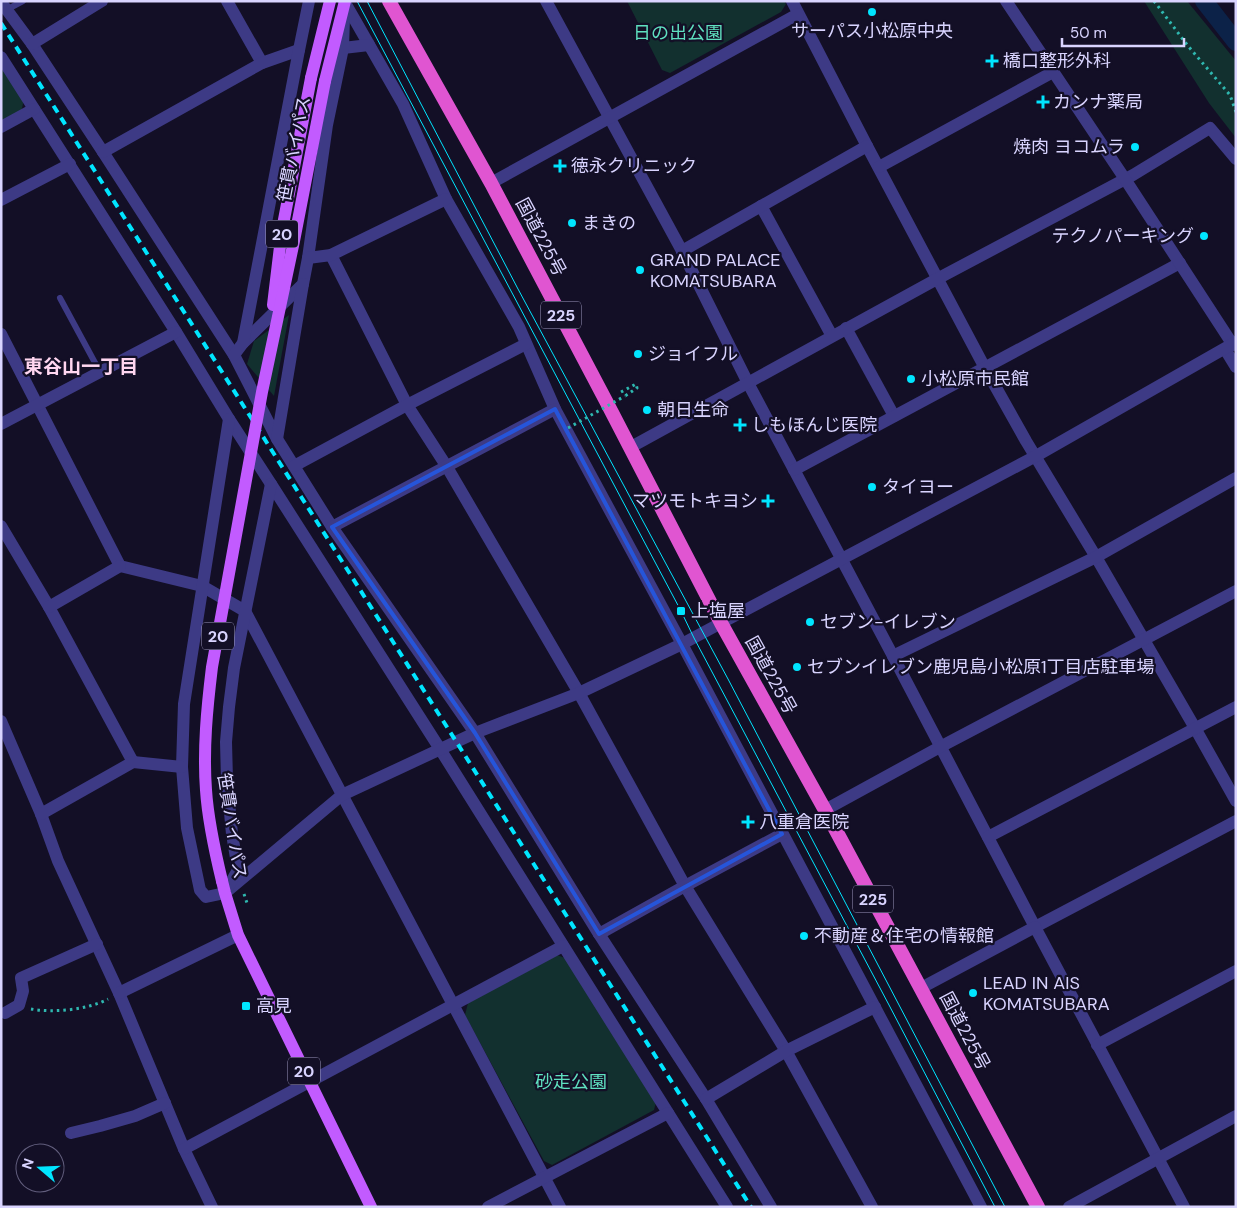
<svg xmlns="http://www.w3.org/2000/svg" width="1237" height="1208" viewBox="0 0 1237 1208" font-family="'DM Sans','Noto Sans JP',sans-serif">
<rect width="100%" height="100%" fill="#130f26"/>
<!-- green -->
<g fill="#12302f">
<path d="M 627,1 L 784,1 L 786,4 L 781,12 L 670,73 L 662,70 Z"/>
<path d="M 1144,1 L 1187,1 L 1236,61 L 1236,138 L 1209,103 Z"/>
<path d="M 1,63 L 24,99 L 21,113 L 1,124 Z"/>
<path d="M 289,315 L 274,396 L 247,364 L 254,341 Z"/>
<path d="M 557,955 L 565,958 L 656,1102 L 654,1110 L 552,1165 L 544,1161 L 465,1015 L 468,1003 Z"/>
</g>
<g fill="none" stroke-linecap="round" stroke-linejoin="round">
<!-- canal -->
<path stroke="#0c2248" stroke-width="18" d="M 1204,1 L 1236,42"/>
<!-- path -->
<g stroke="#2fb8b0" stroke-width="3" stroke-dasharray="2.5 4" stroke-linecap="butt">
<path d="M 1154,1 L 1188,46 L 1230,95 L 1236,112"/>
<path d="M 621,392 L 636,384 L 637,388 L 625,396"/>
<path d="M 244,894 L 247,903"/>
<path d="M 31,1009 C 54,1013 87,1010 108,999"/>
</g>
<!-- service -->
<g stroke="#3d3a85" stroke-width="6">
<path d="M 6,10 L 23,1"/>
<path d="M 60,298 L 100,372"/>
</g>
<!-- minor -->
<g stroke="#3d3a85" stroke-width="12">
<path d="M 227,1 L 262,63"/>
<path d="M 344,1 L 403,104 L 446,199 L 519,327 L 555,409 L 682,644 L 981,1207"/>
<path d="M 546,1 L 682,251 L 748,383 L 893,656 L 1035,927 L 1236,821"/>
<path d="M 792,1 L 867,146 L 985,368 L 1026,441 L 1096,557 L 1195,728 L 1236,801"/>
<path d="M 1,2 L 32,44 L 103,152 L 234,355 L 277,439 L 332,527 L 475,733 L 599,934 L 706,1099 L 771,1207"/>
<path d="M 32,44 L 102,1"/>
<path d="M 343,48 L 369,45"/>
<path d="M 1,57 L 176,332 L 229,419 L 271,484 L 440,749 L 727,1207"/>
<path d="M 1,127 L 34,109"/>
<path d="M 103,152 L 262,63 L 299,50"/>
<path d="M 879,167 L 1053,72"/>
<path d="M 491,183 L 798,14"/>
<path d="M 1,200 L 70,164"/>
<path d="M 761,206 L 832,336"/>
<path d="M 682,251 L 867,146"/>
<path d="M 331,255 L 407,405 L 447,467 L 579,693 L 685,886 L 786,1051 L 872,1207"/>
<path d="M 308,258 L 327,125 L 343,48 L 344,18"/>
<path d="M 846,328 L 894,416"/>
<path d="M 1,334 L 120,566 L 202,586 L 245,611 L 560,1207"/>
<path d="M 243,343 L 303,284 L 308,258 L 331,255 L 446,199"/>
<path d="M 1225,349 L 1236,367"/>
<path d="M 234,355 L 243,343 L 299,50 L 309,1"/>
<path d="M 229,419 L 184,704 L 182,767 L 187,828 L 200,890 L 206,897 L 225,893 L 342,795 L 475,733 L 579,693 L 682,644 L 721,623"/>
<path d="M 1,424 L 176,332"/>
<path d="M 277,439 L 303,284"/>
<path d="M 631,447 L 937,279 L 1133,175 L 1210,128 L 1236,159"/>
<path d="M 294,466 L 407,405 L 526,344"/>
<path d="M 794,470 L 1180,263"/>
<path d="M 1,526 L 49,607 L 133,762"/>
<path d="M 332,527 L 555,409"/>
<path d="M 49,607 L 120,566"/>
<path d="M 893,656 L 1096,557 L 1236,478"/>
<path d="M 1,721 L 41,814 L 58,861 L 119,993 L 184,1149 L 212,1207"/>
<path d="M 825,810 L 940,747 L 1236,591"/>
<path d="M 41,814 L 133,762 L 182,767"/>
<path d="M 988,837 L 1236,707"/>
<path d="M 228,887 L 238,870 L 232,834 L 227,780 L 226,742 L 229,707 L 234,668 L 271,484"/>
<path d="M 599,934 L 685,886 L 782,834"/>
<path d="M 921,988 L 1035,927 L 1184,1207"/>
<path d="M 119,993 L 238,935"/>
<path d="M 5,1013 L 19,1005 L 23,991 L 21,978 L 97,944"/>
<path d="M 1097,1045 L 1236,971"/>
<path d="M 706,1099 L 786,1051 L 875,1007"/>
<path d="M 71,1133 L 100,1126 L 135,1116 L 165,1103"/>
<path d="M 184,1149 L 563,946"/>
<path d="M 488,1207 L 668,1113"/>
<path d="M 1069,1207 L 1236,1116"/>
</g>
<!-- tertiary -->
<g stroke="#3d3a85" stroke-width="12">
<path d="M 1006,1 L 1125,179 L 1233,345"/>
<path d="M 721,623 L 1036,456 L 1236,342"/>
</g>
<!-- primary -->
<g stroke="#c25bff" stroke-width="12">
<path d="M 311,78 L 330,1"/>
<path d="M 325,81 L 345,1"/>
<path d="M 222,881 L 225,893 L 238,935 L 371,1207"/>
</g>
<!-- trunk -->
<path stroke="#e055d1" stroke-width="14" d="M 389,1 L 491,183 L 606,401 L 721,623 L 825,810 L 1038,1207"/>
<!-- tram -->
<g stroke="#00e5ff" stroke-width="1">
<path d="M 357,1 L 681,611 L 694,638 L 889,1005 L 995,1207"/>
<path d="M 367,1 L 518,289 L 728,679 L 1005,1207"/>
</g>
<!-- rail -->
<path stroke="#00e5ff" stroke-width="4" stroke-dasharray="8 6" stroke-linecap="butt" d="M 1,23 L 751,1207"/>
<!-- path-bridge -->
<path stroke="#2fb8b0" stroke-width="3" stroke-dasharray="2.5 4" stroke-linecap="butt" d="M 568,428 L 625,396"/>
<!-- primary-bridge -->
<g stroke="#c25bff" stroke-width="12">
<path d="M 273,305 L 282,230 L 311,78"/>
<path d="M 222,881 C 215,852 208,821 206,790 C 203,749 207,708 212,667 L 262,392 L 294,241 L 325,81"/>
</g>
</g>
<!-- marked area -->
<path fill="none" stroke="#2655da" stroke-width="4" stroke-linejoin="round" d="M 555,409 L 782,834 L 599,934 L 475,733 L 332,527 Z"/>
<!-- markers -->
<g fill="#00e5ff" stroke="#130f26" stroke-width="2">
<circle cx="872" cy="12" r="5"/>
<path d="M989.5 53.5h5v5h5v5h-5v5h-5v-5h-5v-5h5z"/>
<path d="M1040.5 94.5h5v5h5v5h-5v5h-5v-5h-5v-5h5z"/>
<circle cx="1135" cy="147" r="5"/>
<path d="M557.5 158.5h5v5h5v5h-5v5h-5v-5h-5v-5h5z"/>
<circle cx="572" cy="223" r="5"/>
<circle cx="1204" cy="236" r="5"/>
<circle cx="640" cy="270" r="5"/>
<circle cx="638" cy="354" r="5"/>
<circle cx="911" cy="379" r="5"/>
<circle cx="647" cy="410" r="5"/>
<path d="M737.5 417.5h5v5h5v5h-5v5h-5v-5h-5v-5h5z"/>
<circle cx="872" cy="487" r="5"/>
<path d="M765.5 493.5h5v5h5v5h-5v5h-5v-5h-5v-5h5z"/>
<rect x="676" y="606" width="10" height="10" rx="2.5"/>
<circle cx="810" cy="622" r="5"/>
<circle cx="797" cy="667" r="5"/>
<path d="M745.5 814.5h5v5h5v5h-5v5h-5v-5h-5v-5h5z"/>
<circle cx="804" cy="936" r="5"/>
<circle cx="973" cy="993" r="5"/>
<rect x="241" y="1001" width="10" height="10" rx="2.5"/>
</g>
<g text-anchor="middle" stroke-width="4.5" stroke-linejoin="round" paint-order="stroke">
<!-- shield labels -->
<g fill="#130f26" stroke="#9e99be" stroke-width="1">
<rect x="266" y="220.5" width="32" height="27" rx="4"/>
<rect x="541" y="301.5" width="40" height="27" rx="4"/>
<rect x="202" y="622.5" width="32" height="27" rx="4"/>
<rect x="853" y="885.5" width="40" height="27" rx="4"/>
<rect x="288" y="1057.5" width="32" height="27" rx="4"/>
</g>
<g font-size="16" font-weight="bold" fill="#d9d4ff">
<text x="282" y="240">20</text>
<text x="561" y="321">225</text>
<text x="218" y="642">20</text>
<text x="873" y="905">225</text>
<text x="304" y="1077">20</text>
</g>
<!-- poi labels -->
<g font-size="18" fill="#d9d4ff" stroke="#130f26" text-anchor="start">
<text x="872" y="37" text-anchor="middle">サーパス小松原中央</text>
<text x="1003" y="67">橋口整形外科</text>
<text x="1053" y="108">カンナ薬局</text>
<text x="1125" y="153" text-anchor="end">焼肉 ヨコムラ</text>
<text x="571" y="172">徳永クリニック</text>
<text x="582" y="229">まきの</text>
<text x="1194" y="242" text-anchor="end">テクノパーキング</text>
<text x="650" y="266">GRAND PALACE<tspan x="650" dy="21">KOMATSUBARA</tspan></text>
<text x="648" y="360">ジョイフル</text>
<text x="921" y="385">小松原市民館</text>
<text x="657" y="416">朝日生命</text>
<text x="751" y="431">しもほんじ医院</text>
<text x="882" y="493">タイヨー</text>
<text x="758" y="507" text-anchor="end">マツモトキヨシ</text>
<text x="691" y="617">上塩屋</text>
<text x="820" y="628">セブン-イレブン</text>
<text x="807" y="673">セブンイレブン鹿児島小松原1丁目店駐車場</text>
<text x="759" y="828">八重倉医院</text>
<text x="814" y="942">不動産＆住宅の情報館</text>
<text x="983" y="989">LEAD IN AIS<tspan x="983" dy="21">KOMATSUBARA</tspan></text>
<text x="256" y="1012">高見</text>
</g>
<!-- park labels -->
<g font-size="18" fill="#5fe0c0" stroke="#130f26">
<text x="678" y="39">日の出公園</text>
<text x="571" y="1088">砂走公園</text>
</g>
<!-- street labels -->
<g font-size="18" fill="#d9d4ff" stroke="#130f26">
<text transform="translate(294 149) rotate(-79)" y="6">笹貫バイパス</text>
<text transform="translate(541 237) rotate(62)" y="6">国道225号</text>
<text transform="translate(771 675) rotate(61)" y="6">国道225号</text>
<text transform="translate(232 826) rotate(81)" y="6">笹貫バイパス</text>
<text transform="translate(965 1031) rotate(62)" y="6">国道225号</text>
</g>
<!-- neighbourhood labels -->
<g font-size="19" font-weight="bold" fill="#ffd6f0" stroke="#130f26">
<text x="81" y="373">東谷山一丁目</text>
</g>
</g>
<!-- border -->
<rect width="1237" height="1208" fill="none" stroke="#d9d4ff" stroke-width="5"/>
<!-- north arrow -->
<g transform="translate(40 1168) rotate(289)"><circle r="24" fill="#130f26" stroke="#625e7d"/>
<path d="M0-4L9 19L0 12L-9 19Z" fill="#00e5ff"/>
<text y="-8" font-size="14" font-weight="bold" text-anchor="middle" fill="#d9d4ff">N</text>
</g>
<!-- scale -->
<path d="M1062 38v8h122v-8" fill="none" stroke="#d9d4ff" stroke-width="2.5"/>
<text x="1070" y="38" font-size="15" fill="#d9d4ff" stroke="#130f26" stroke-width="4" paint-order="stroke">50 m</text>
</svg>
